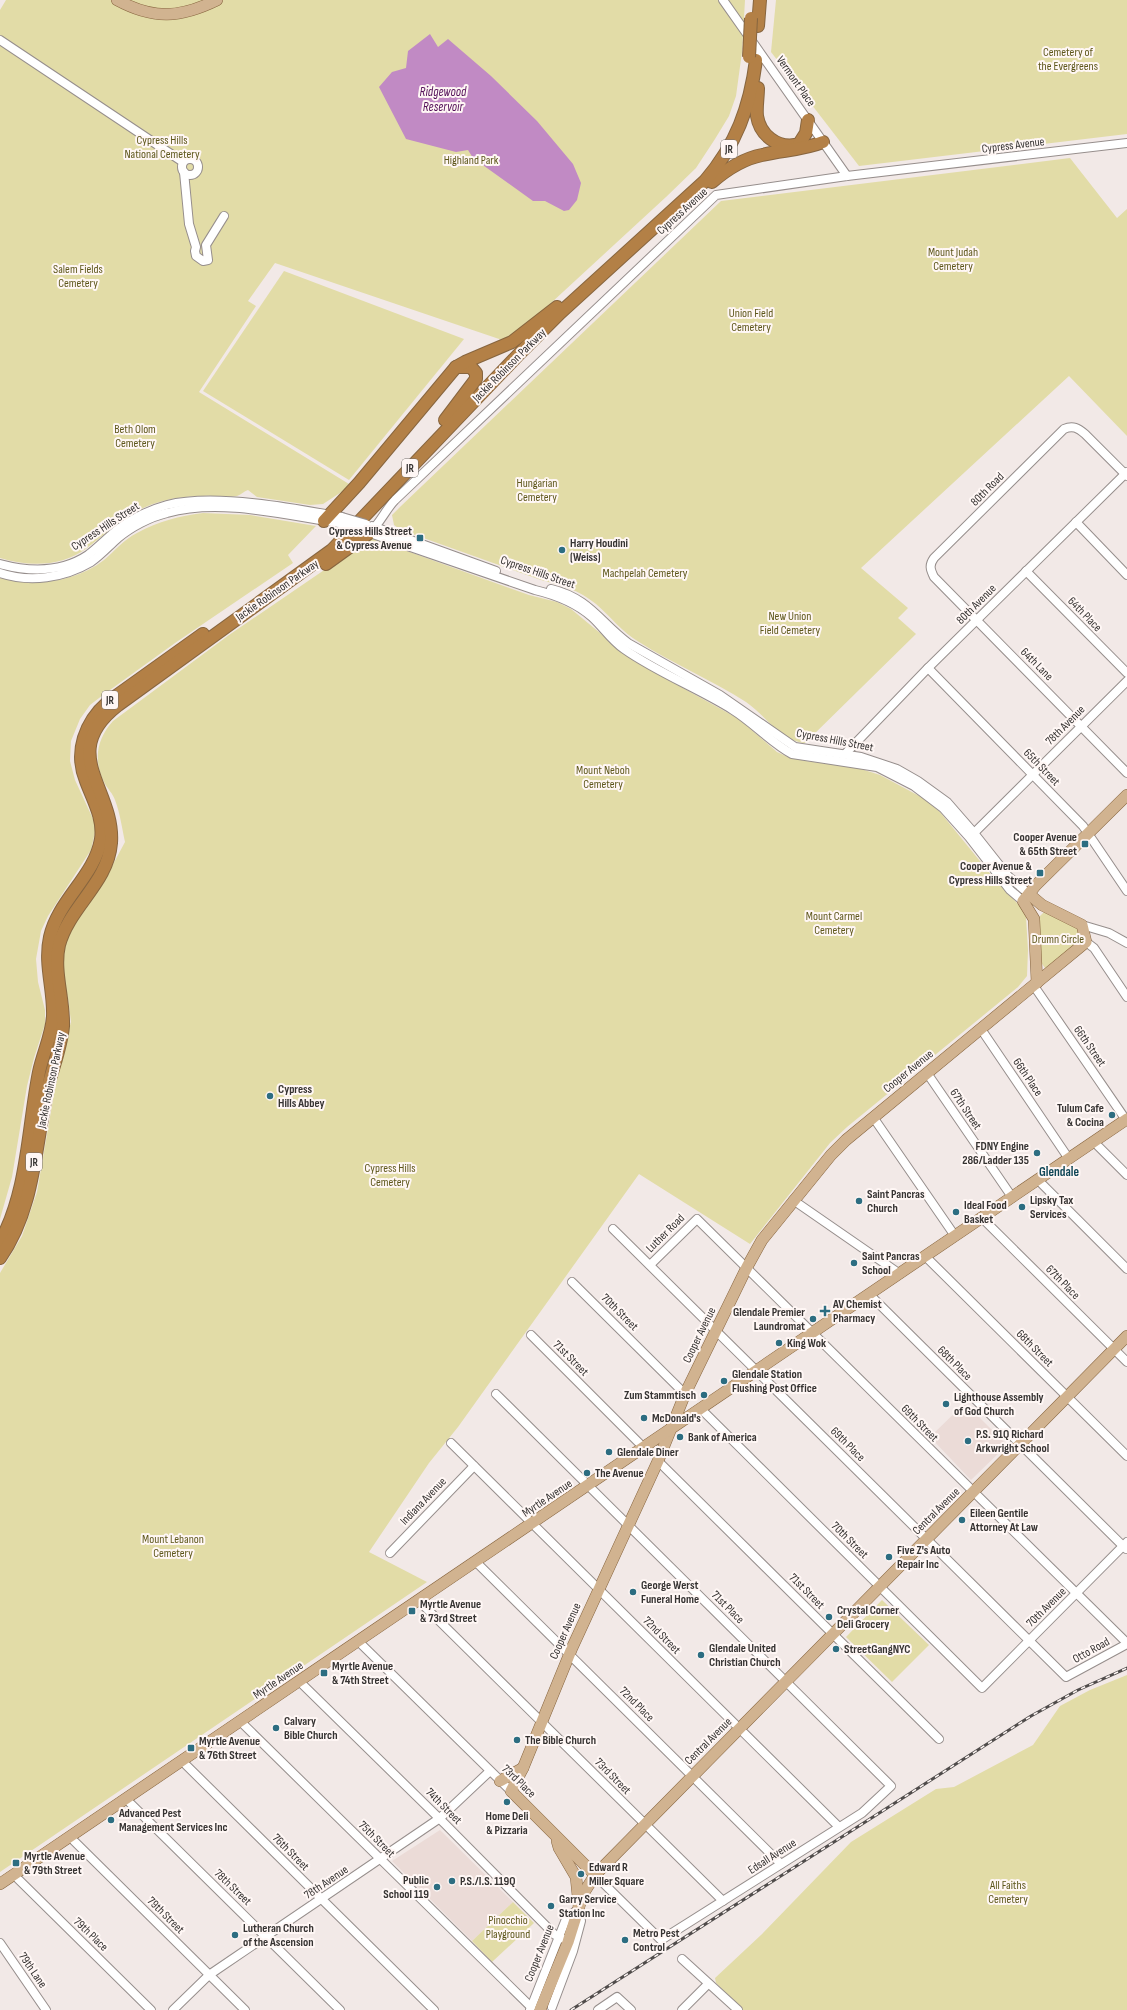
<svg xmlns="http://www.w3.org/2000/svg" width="1127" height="2010" viewBox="0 0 1127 2010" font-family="'Sofia Sans Condensed',sans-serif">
<rect width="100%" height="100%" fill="#f2e9e7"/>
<!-- built -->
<g fill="#ebdbd7">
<path d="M 965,1403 L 1007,1445 L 971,1480 L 930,1437 Z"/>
<path d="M 440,1830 L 513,1902 L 472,1941 L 392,1861 Z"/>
</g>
<!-- green -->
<g fill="#e2dca7">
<path d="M 6,0 L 745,0 L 742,52 L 736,96 L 729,116 L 715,139 L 696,168 L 666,197 L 525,327 L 505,341 L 275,263 L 248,301 L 256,306 L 199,392 L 349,484 L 343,491 L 323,504 L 310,505 L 257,497 L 248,490 C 244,491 241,495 237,496 C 230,498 212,495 204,496 C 187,496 172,498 156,503 C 128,512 110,531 87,548 C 61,567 30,567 0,558 L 0,10 Z"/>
<path d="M 776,0 L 1127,0 L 1127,134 L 859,166 L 771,52 Z"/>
<path d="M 1070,158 L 1117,218 L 1127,209 L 1127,436 L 1069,376 L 861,568 L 908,608 L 898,618 L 916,634 L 805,743 C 781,741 765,715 746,702 C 712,680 673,664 639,642 C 622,632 611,617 596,604 C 579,590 561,585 541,580 L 401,530 L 394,525 L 392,515 L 401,506 L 721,201 Z"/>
<path d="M 284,271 L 464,339 L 349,480 L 203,391 Z"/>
<path d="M 203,513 L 250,515 L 316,526 L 288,555 L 293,563 L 175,643 L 103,695 L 90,705 L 80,719 L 71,741 L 70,761 L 75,780 L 94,821 L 95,832 L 91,850 L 48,916 L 41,931 L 36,959 L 38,982 L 45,1010 L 45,1024 L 34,1058 L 27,1086 L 12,1177 L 0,1219 L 0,578 C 36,586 74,583 104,560 C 115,551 123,540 137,533 C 159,521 179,516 203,513 Z"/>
<path d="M 371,538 L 529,595 L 557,602 L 571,609 L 634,661 L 739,719 L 777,752 L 788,757 L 806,761 L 858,768 L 880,775 L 923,798 L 940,812 L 997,882 L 1019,905 L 1026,917 L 1028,950 L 1027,976 L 1018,987 L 847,1127 L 830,1143 L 750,1244 L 639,1174 L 458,1427 L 429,1463 L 369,1552 L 427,1582 L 0,1872 L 0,1273 L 22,1236 L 37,1192 L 60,1059 L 71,1022 L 68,998 L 62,978 L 62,954 L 67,932 L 111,868 L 125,842 C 122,828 120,813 115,800 C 113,794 108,789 105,784 C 93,761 96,740 113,721 L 229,635 Z"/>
<path d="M 1044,912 L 1049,913 L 1081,929 L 1084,937 L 1053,967 L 1045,968 L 1040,961 L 1039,917 Z"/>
<path d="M 882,1600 L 929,1645 L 892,1682 L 846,1637 Z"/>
<path d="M 1127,1675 L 1127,2010 L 743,2010 L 716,1983 L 715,1978 L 761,1935 L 851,1842 L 936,1789 L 954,1787 L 1033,1745 L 1060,1706 L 1090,1690 Z"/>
<path d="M 513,1902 L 534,1923 L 492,1962 L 472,1941 Z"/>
</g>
<!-- water -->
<path fill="#c18ac4" d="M 430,34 L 438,47 L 448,39 L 491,76 L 537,121 L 573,164 L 581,183 L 577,200 L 569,210 L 564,211 L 545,201 L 533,201 L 473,158 L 468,150 L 456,152 L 406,139 L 379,87 L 392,72 L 406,68 L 408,51 Z"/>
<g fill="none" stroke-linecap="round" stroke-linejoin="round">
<defs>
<g id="minor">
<path d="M 723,0 L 847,176"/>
<path d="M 0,40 L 183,162"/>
<circle cx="190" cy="167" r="8"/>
<path d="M 184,172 L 189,224 L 196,247 L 195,251 L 196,256 L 203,261 L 208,260 L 206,245 L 224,216"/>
<path d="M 1127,476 L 1085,434 C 1078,428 1073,425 1064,429 L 934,558 C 929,565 930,569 934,577 L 1127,773"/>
<path d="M 1076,522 L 1127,575"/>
<path d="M 372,526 L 496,571"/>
<path d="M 364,531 L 535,590 C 556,595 575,602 592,617 C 603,627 611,640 624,649 C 658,673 698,688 733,710 C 754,723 770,742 792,754 L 877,767 L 914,786 L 943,808 L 969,837 L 1010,890 L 1023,901"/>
<path d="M 369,533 C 380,524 385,510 395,500 L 716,195 L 847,176 L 1127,143"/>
<path d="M 0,564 C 30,572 61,573 88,555 C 96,549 103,542 111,535 C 125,522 148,510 167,505 C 214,493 294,508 342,517"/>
<path d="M 1026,571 L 1127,673"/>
<path d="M 0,573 C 30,583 64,578 91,562 C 101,555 109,546 118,538 C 131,527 150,517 167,513 C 219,498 285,515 339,523"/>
<path d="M 551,589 C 589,598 600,622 628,643 L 720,695 L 795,747 L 861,757 L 897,769 L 918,781 L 947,802 L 974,833 L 1008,876 L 1029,894"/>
<path d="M 928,668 L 1083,826 L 1127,891"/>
<path d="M 845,754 L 928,668 L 1127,472"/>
<path d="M 970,837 L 1127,681"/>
<path d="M 1082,925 L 1109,933 L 1127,943"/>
<path d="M 1086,942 L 1094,948 L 1127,997"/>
<path d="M 1034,986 L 1126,1120"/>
<path d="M 981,1029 L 1069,1159"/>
<path d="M 927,1073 L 1012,1197"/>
<path d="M 873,1117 L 955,1236"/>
<path d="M 1094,1142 L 1127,1175"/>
<path d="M 1038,1180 L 1127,1269"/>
<path d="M 793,1200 L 900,1274"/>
<path d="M 982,1218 L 1127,1362"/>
<path d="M 613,1229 L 1066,1677 L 1127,1644"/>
<path d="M 925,1256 L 1127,1456"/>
<path d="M 650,1265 L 697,1219 L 1127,1643"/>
<path d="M 572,1282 L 685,1394"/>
<path d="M 870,1295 L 1126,1549"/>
<path d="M 531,1335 L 644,1448"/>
<path d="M 496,1394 L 891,1786 L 862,1813 L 661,1940 L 595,1875"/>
<path d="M 701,1409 L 982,1688 L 1127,1542"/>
<path d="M 451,1443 L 839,1827"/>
<path d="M 658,1461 L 939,1739"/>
<path d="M 390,1553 L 474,1466"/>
<path d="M 476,1562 L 781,1864"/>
<path d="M 418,1600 L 723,1901"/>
<path d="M 358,1641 L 511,1791"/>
<path d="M 299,1681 L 445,1824 L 555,1935 L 574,1944"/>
<path d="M 240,1721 L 531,2007"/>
<path d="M 182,1761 L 434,2010"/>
<path d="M 126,1799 L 340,2010"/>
<path d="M 70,1837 L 245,2010"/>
<path d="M 14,1875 L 151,2010"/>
<path d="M 0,1943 L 46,2010"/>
<path d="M 682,1959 L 738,2010"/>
<path d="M 173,2010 L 209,1975 L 440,1818 L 490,1771"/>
<path d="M 530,2010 L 566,1919 L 578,1909 L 581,1921 L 573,1951 L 552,2007"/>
<path d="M 598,2010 L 617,1997 L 631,2010"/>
<path d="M 682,2010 L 708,1984"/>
</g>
<g id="major">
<path d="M 117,0 C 154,20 180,18 217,0"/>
<path d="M 1037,983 L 1034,919 L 1023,901 L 1036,885 L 1127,795"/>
<path d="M 500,1781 L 523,1768"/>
<path d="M 557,1841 L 559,1848 L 576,1877 L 579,1907"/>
<path d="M 595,1875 L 511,1791 L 523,1768 L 572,1648 L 658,1461 L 685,1394 L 747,1267 L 762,1240 L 831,1155 L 846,1140 L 1086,942 L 1082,925 L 1042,905 L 1029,894"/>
<path d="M 0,1884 L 1127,1119"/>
<path d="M 540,2010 L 568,1942 L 583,1894 L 595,1875 L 1127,1336"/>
</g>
<g id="highway">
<path d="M 758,26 L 760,0"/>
<path d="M 758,88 C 758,97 756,107 757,116 C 760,135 777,148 795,145"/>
<path d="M 799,144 L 806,133 L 808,120"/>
<path d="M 712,182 C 727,169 742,159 762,155 C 783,150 803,150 823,142"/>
<path d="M 445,420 L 476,379 L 476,373 L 471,367 L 456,367"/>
<path d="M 324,521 L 359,483 L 456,367 L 465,362 L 512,342 L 557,307"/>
<path d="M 326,564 L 369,533"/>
<path d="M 0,1242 C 28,1193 28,1127 39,1072 C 43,1053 52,1035 53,1016 C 54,989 44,964 50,937 C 58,900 95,876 101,839 C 104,818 93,800 86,781 C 74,752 85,722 108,702 L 203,634"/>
<path d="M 0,1258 C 34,1210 35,1147 47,1091 C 52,1069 61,1048 63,1026 C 64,999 53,971 59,945 C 69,907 108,883 111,843 C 115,789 56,753 118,705 L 332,550 L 520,353 L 560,313 L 705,181 C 736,145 750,107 756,60"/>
</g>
</defs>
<!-- minor casing -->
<use href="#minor" stroke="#968e8c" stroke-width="10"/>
<!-- major casing -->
<use href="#major" stroke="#87653f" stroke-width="12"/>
<!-- highway casing -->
<use href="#highway" stroke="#87653f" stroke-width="14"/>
<!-- minor -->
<use href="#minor" stroke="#fff" stroke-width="8"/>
<!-- major -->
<use href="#major" stroke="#d1b390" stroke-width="11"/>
<!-- highway -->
<use href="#highway" stroke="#b38046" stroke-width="12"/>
<defs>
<path id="rail" d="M 571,2010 L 1031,1716 L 1078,1690 L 1127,1668"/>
</defs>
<!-- rail casing -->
<use href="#rail" stroke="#504c4b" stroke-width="3"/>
<!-- rail -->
<use href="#rail" stroke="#fff7f5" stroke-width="1.5" stroke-dasharray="4.5" stroke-linecap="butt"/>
<defs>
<g id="minor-bridge">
<path d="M 342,517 L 366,524"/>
<path d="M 339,523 L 361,530"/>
</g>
<path id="highway-bridge" d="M 749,57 L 751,18"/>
</defs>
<!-- minor-bridge casing -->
<use href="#minor-bridge" stroke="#968e8c" stroke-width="10" stroke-linecap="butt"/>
<!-- highway-bridge casing -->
<use href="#highway-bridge" stroke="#87653f" stroke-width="14" stroke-linecap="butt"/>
<!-- minor-bridge -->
<use href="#minor-bridge" stroke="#fff" stroke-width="8"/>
<!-- highway-bridge -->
<use href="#highway-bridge" stroke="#b38046" stroke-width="12"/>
</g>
<!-- markers -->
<g fill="#2c6d81" stroke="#fff7f5" stroke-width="1.5">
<rect x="416" y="534" width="8" height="8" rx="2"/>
<circle cx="562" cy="550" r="4"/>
<rect x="1081" y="840" width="8" height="8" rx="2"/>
<rect x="1036" y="869" width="8" height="8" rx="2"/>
<circle cx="270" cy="1096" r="4"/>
<circle cx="1112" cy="1115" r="4"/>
<circle cx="1037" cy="1153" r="4"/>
<circle cx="859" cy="1201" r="4"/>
<circle cx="1022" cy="1207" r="4"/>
<circle cx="956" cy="1212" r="4"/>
<circle cx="854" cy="1263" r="4"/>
<path d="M823 1305h4v4h4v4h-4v4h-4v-4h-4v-4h4z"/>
<circle cx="813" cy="1319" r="4"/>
<circle cx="779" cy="1343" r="4"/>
<circle cx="724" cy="1381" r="4"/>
<circle cx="704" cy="1395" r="4"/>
<circle cx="946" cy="1404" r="4"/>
<circle cx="644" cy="1418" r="4"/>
<circle cx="680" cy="1437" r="4"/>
<circle cx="968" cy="1441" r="4"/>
<circle cx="609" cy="1452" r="4"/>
<circle cx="587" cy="1473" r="4"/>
<circle cx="962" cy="1520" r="4"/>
<circle cx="889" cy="1557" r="4"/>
<circle cx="633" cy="1592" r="4"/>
<rect x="408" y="1607" width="8" height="8" rx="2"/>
<circle cx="829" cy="1617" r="4"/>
<circle cx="836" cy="1649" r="4"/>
<circle cx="701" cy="1655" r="4"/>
<rect x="320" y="1669" width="8" height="8" rx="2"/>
<circle cx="276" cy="1728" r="4"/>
<circle cx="517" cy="1740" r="4"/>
<rect x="187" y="1744" width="8" height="8" rx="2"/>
<circle cx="507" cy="1802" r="4"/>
<circle cx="111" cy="1820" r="4"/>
<rect x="12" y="1859" width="8" height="8" rx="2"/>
<circle cx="581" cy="1874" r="4"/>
<circle cx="452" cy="1881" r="4"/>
<circle cx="437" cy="1887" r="4"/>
<circle cx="551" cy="1906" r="4"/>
<circle cx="235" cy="1935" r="4"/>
<circle cx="625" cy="1940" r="4"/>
</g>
<g text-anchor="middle" stroke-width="4" stroke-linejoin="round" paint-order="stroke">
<!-- shield labels -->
<g fill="#fff7f5" stroke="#726e6c" stroke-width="1">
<rect x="721" y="140" width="16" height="18" rx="3"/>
<rect x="402" y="459" width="16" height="18" rx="3"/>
<rect x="102" y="691" width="16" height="18" rx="3"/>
<rect x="26" y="1153" width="16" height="18" rx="3"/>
</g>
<g font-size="11" font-weight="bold" fill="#363332">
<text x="729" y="153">JR</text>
<text x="410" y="472">JR</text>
<text x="110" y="704">JR</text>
<text x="34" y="1166">JR</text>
</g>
<!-- park labels -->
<g font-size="12" fill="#5e571b" stroke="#fff7f5">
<text x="1068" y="56">Cemetery of<tspan x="1068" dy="14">the Evergreens</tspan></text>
<text x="162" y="144">Cypress Hills<tspan x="162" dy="14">National Cemetery</tspan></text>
<text x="471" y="164">Highland Park</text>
<text x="953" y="256">Mount Judah<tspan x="953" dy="14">Cemetery</tspan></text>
<text x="78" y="273">Salem Fields<tspan x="78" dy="14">Cemetery</tspan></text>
<text x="751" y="317">Union Field<tspan x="751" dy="14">Cemetery</tspan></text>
<text x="135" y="433">Beth Olom<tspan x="135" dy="14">Cemetery</tspan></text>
<text x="537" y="487">Hungarian<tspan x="537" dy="14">Cemetery</tspan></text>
<text x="645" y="577">Machpelah Cemetery</text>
<text x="790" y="620">New Union<tspan x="790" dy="14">Field Cemetery</tspan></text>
<text x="603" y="774">Mount Neboh<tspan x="603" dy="14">Cemetery</tspan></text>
<text x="834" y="920">Mount Carmel<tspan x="834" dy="14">Cemetery</tspan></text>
<text x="1058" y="943">Drumn Circle</text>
<text x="390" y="1172">Cypress Hills<tspan x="390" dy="14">Cemetery</tspan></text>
<text x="173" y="1543">Mount Lebanon<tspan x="173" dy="14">Cemetery</tspan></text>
<text x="1008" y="1889">All Faiths<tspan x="1008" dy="14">Cemetery</tspan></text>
<text x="508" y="1924">Pinocchio<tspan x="508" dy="14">Playground</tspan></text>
</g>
<!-- street labels -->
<g font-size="12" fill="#363332" stroke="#fff7f5">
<text transform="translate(796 81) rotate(55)" y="4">Vermont Place</text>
<text transform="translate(1013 145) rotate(-7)" y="4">Cypress Avenue</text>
<text transform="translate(682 211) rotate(-42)" y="4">Cypress Avenue</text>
<text transform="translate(509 365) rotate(-45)" y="4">Jackie Robinson Parkway</text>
<text transform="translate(987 489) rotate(-45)" y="4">80th Road</text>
<text transform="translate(105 526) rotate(-33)" y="4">Cypress Hills Street</text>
<text transform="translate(538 572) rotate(19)" y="4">Cypress Hills Street</text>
<text transform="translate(277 590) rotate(-35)" y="4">Jackie Robinson Parkway</text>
<text transform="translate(976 604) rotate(-45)" y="4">80th Avenue</text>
<text transform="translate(1085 614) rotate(46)" y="4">64th Place</text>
<text transform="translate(1037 664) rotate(45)" y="4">64th Lane</text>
<text transform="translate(1065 725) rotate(-45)" y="4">78th Avenue</text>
<text transform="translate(835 740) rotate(11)" y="4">Cypress Hills Street</text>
<text transform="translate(1042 767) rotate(46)" y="4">65th Street</text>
<text transform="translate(1090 1046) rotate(55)" y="4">66th Street</text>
<text transform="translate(908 1071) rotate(-39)" y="4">Cooper Avenue</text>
<text transform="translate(1028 1077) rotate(56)" y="4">66th Place</text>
<text transform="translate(51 1080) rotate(-78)" y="4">Jackie Robinson Parkway</text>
<text transform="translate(966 1109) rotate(56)" y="4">67th Street</text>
<text transform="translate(665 1233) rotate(-45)" y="4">Luther Road</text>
<text transform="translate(1063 1282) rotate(45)" y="4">67th Place</text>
<text transform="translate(620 1312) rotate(45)" y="4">70th Street</text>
<text transform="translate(699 1335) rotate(-64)" y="4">Cooper Avenue</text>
<text transform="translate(1035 1348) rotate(45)" y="4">68th Street</text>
<text transform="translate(571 1358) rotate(45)" y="4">71st Street</text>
<text transform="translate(955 1363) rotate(45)" y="4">68th Place</text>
<text transform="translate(920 1423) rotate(45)" y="4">69th Street</text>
<text transform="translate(848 1444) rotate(45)" y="4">69th Place</text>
<text transform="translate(547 1498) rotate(-34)" y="4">Myrtle Avenue</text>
<text transform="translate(423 1501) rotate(-46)" y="4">Indiana Avenue</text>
<text transform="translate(936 1511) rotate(-45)" y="4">Central Avenue</text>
<text transform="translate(850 1540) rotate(45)" y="4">70th Street</text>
<text transform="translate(807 1591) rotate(45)" y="4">71st Street</text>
<text transform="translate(728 1607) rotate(45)" y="4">71st Place</text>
<text transform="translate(1046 1607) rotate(-45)" y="4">70th Avenue</text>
<text transform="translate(565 1631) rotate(-66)" y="4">Cooper Avenue</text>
<text transform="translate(662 1635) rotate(45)" y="4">72nd Street</text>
<text transform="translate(1091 1650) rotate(-29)" y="4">Otto Road</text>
<text transform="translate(278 1680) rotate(-34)" y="4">Myrtle Avenue</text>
<text transform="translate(637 1704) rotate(45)" y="4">72nd Place</text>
<text transform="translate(708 1741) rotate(-45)" y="4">Central Avenue</text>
<text transform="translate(613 1776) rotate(45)" y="4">73rd Street</text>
<text transform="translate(519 1781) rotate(44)" y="4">73rd Place</text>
<text transform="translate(444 1806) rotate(45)" y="4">74th Street</text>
<text transform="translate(377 1839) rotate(45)" y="4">75th Street</text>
<text transform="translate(291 1852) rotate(45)" y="4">76th Street</text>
<text transform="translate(772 1856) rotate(-33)" y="4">Edsall Avenue</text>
<text transform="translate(326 1882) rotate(-34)" y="4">78th Avenue</text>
<text transform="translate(233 1887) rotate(44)" y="4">78th Street</text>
<text transform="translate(166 1915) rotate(45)" y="4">79th Street</text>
<text transform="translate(91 1934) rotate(44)" y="4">79th Place</text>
<text transform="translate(539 1953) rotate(-68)" y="4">Cooper Avenue</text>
<text transform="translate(33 1970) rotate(56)" y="4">79th Lane</text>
</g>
<!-- poi labels -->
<g font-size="12" font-weight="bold" fill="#363332" stroke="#fff7f5" text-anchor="start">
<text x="412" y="535" text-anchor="end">Cypress Hills Street<tspan x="412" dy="14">&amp; Cypress Avenue</tspan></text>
<text x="570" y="547">Harry Houdini<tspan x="570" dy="14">(Weiss)</tspan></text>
<text x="1077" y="841" text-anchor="end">Cooper Avenue<tspan x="1077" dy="14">&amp; 65th Street</tspan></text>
<text x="1032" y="870" text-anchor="end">Cooper Avenue &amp;<tspan x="1032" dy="14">Cypress Hills Street</tspan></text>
<text x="278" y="1093">Cypress<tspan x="278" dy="14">Hills Abbey</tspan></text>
<text x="1104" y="1112" text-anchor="end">Tulum Cafe<tspan x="1104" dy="14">&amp; Cocina</tspan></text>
<text x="1029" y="1150" text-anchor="end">FDNY Engine<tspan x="1029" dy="14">286/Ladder 135</tspan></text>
<text x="867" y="1198">Saint Pancras<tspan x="867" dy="14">Church</tspan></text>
<text x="1030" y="1204">Lipsky Tax<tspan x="1030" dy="14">Services</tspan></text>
<text x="964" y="1209">Ideal Food<tspan x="964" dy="14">Basket</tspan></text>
<text x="862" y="1260">Saint Pancras<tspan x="862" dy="14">School</tspan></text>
<text x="833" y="1308">AV Chemist<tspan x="833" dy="14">Pharmacy</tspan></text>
<text x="805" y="1316" text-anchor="end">Glendale Premier<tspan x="805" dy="14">Laundromat</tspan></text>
<text x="787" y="1347">King Wok</text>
<text x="732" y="1378">Glendale Station<tspan x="732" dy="14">Flushing Post Office</tspan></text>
<text x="696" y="1399" text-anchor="end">Zum Stammtisch</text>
<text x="954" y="1401">Lighthouse Assembly<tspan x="954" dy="14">of God Church</tspan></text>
<text x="652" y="1422">McDonald's</text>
<text x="976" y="1438">P.S. 91Q Richard<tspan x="976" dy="14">Arkwright School</tspan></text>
<text x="688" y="1441">Bank of America</text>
<text x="617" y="1456">Glendale Diner</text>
<text x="595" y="1477">The Avenue</text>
<text x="970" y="1517">Eileen Gentile<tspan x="970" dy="14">Attorney At Law</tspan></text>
<text x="897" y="1554">Five Z's Auto<tspan x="897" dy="14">Repair Inc</tspan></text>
<text x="641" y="1589">George Werst<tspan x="641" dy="14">Funeral Home</tspan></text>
<text x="420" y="1608">Myrtle Avenue<tspan x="420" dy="14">&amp; 73rd Street</tspan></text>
<text x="837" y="1614">Crystal Corner<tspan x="837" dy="14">Deli Grocery</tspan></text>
<text x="709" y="1652">Glendale United<tspan x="709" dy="14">Christian Church</tspan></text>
<text x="844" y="1653">StreetGangNYC</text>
<text x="332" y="1670">Myrtle Avenue<tspan x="332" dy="14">&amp; 74th Street</tspan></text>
<text x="284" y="1725">Calvary<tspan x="284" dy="14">Bible Church</tspan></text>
<text x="525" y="1744">The Bible Church</text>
<text x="199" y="1745">Myrtle Avenue<tspan x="199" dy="14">&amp; 76th Street</tspan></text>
<text x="119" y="1817">Advanced Pest<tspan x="119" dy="14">Management Services Inc</tspan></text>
<text x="507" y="1820" text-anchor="middle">Home Deli<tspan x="507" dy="14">&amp; Pizzaria</tspan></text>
<text x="24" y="1860">Myrtle Avenue<tspan x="24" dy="14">&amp; 79th Street</tspan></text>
<text x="589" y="1871">Edward R<tspan x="589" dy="14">Miller Square</tspan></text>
<text x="429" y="1884" text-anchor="end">Public<tspan x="429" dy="14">School 119</tspan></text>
<text x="460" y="1885">P.S./I.S. 119Q</text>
<text x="559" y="1903">Garry Service<tspan x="559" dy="14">Station Inc</tspan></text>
<text x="243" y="1932">Lutheran Church<tspan x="243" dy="14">of the Ascension</tspan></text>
<text x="633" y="1937">Metro Pest<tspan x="633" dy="14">Control</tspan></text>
</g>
<!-- water labels -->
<g font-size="13" font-style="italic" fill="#530f58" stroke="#fff7f5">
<text x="443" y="96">Ridgewood<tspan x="443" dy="15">Reservoir</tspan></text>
</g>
<!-- neighbourhood labels -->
<g font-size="13" font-weight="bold" fill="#114757" stroke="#fff7f5">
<text x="1059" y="1176">Glendale</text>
</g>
</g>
</svg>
